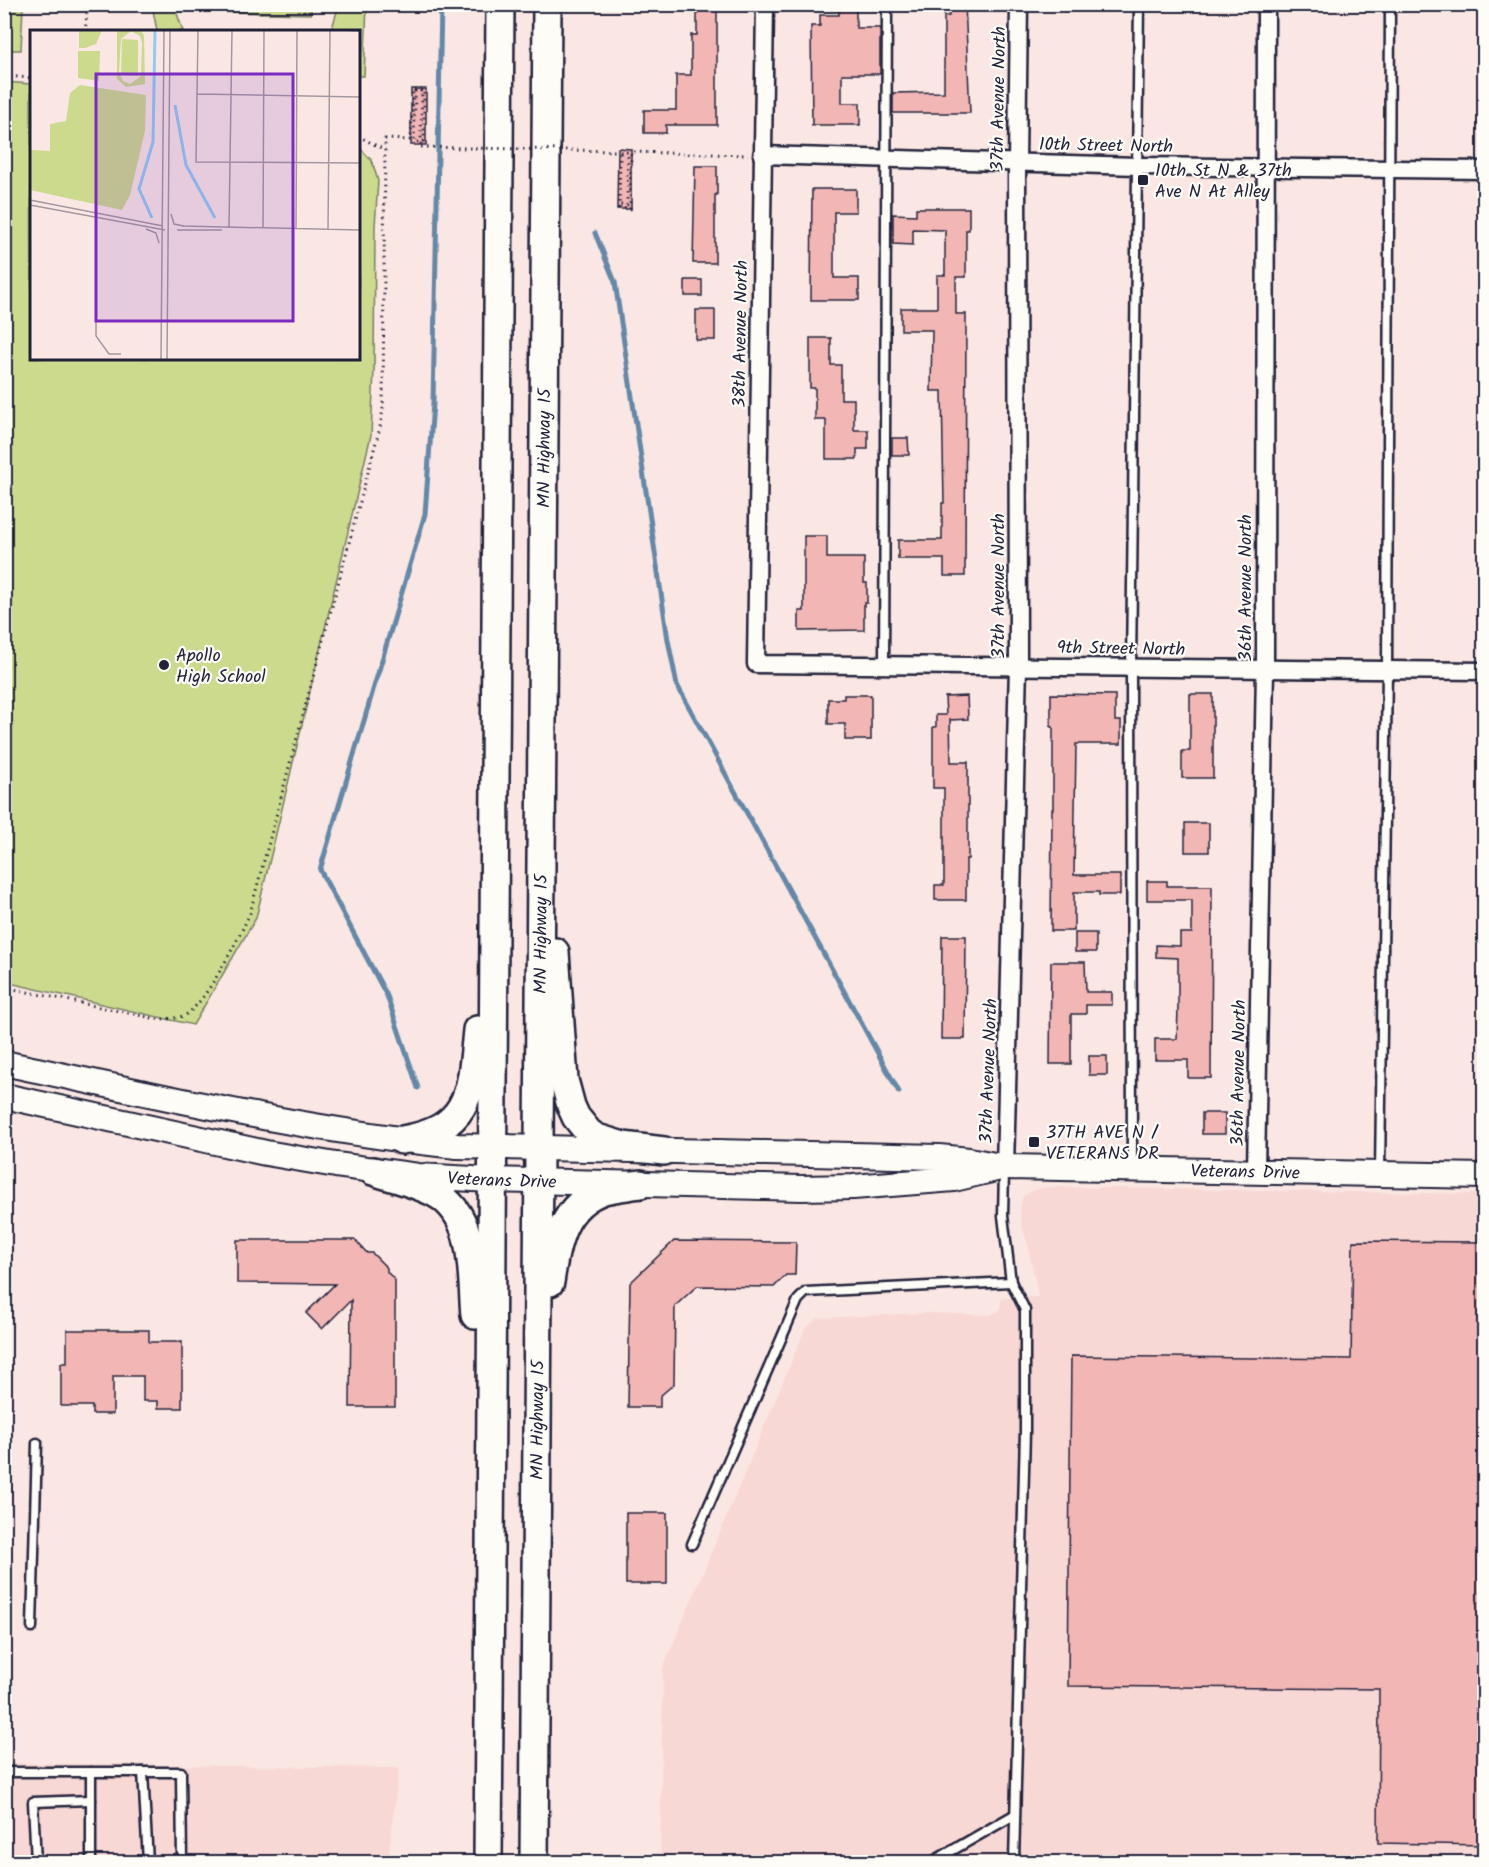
<svg xmlns="http://www.w3.org/2000/svg" width="1489" height="1867" viewBox="0 0 1489 1867" font-family="Kalam,sans-serif">
<rect width="100%" height="100%" fill="#fae7e3"/>
<filter id="ink" filterUnits="userSpaceOnUse"><feTurbulence type="fractalNoise" baseFrequency=".0167" numOctaves="2"/><feDisplacementMap in="SourceGraphic" scale="12" xChannelSelector="R" yChannelSelector="G"/><feConvolveMatrix kernelMatrix="1 2 1 2 8 2 1 2 1" color-interpolation-filters="sRGB"/></filter>
<g filter="url(#ink)">
<!-- built -->
<g fill="#f8d8d5">
<path d="M 1052,1187 L 1484,1194 L 1484,1862 L 660,1862 L 663,1668 L 805,1329 L 817,1318 L 929,1313 L 991,1315 L 1000,1310 L 1002,1298 L 1038,1297 L 1028,1245 L 1021,1223 L 1020,1208 L 1023,1196 L 1036,1189 Z"/>
<path d="M 5,1763 L 399,1768 L 388,1862 L 5,1862 Z"/>
</g>
<!-- green -->
<g fill="#cbda8d" stroke="#767e64" stroke-width="1.5">
<path d="M 5,4 L 23,5 L 21,50 L 5,50 Z"/>
<path d="M 152,5 L 174,5 L 183,31 L 157,31 Z"/>
<path d="M 189,5 L 311,5 L 311,14 L 189,11 Z"/>
<path d="M 339,5 L 367,5 L 364,76 L 359,76 L 358,32 L 331,31 Z"/>
<path d="M 5,82 L 31,84 L 32,358 L 358,358 L 359,147 L 372,161 L 378,181 L 375,226 L 374,370 L 371,435 L 256,918 L 193,1025 L 5,982 Z"/>
</g>
<g fill="none" stroke-linecap="round" stroke-linejoin="round">
<!-- stream -->
<g stroke="#6488a8" stroke-width="5">
<path d="M 595,233 L 615,282 L 668,640 L 677,685 L 899,1092"/>
<path d="M 418,1088 L 387,996 L 320,870 L 425,514 L 433,403 L 441,4"/>
</g>
</g>
<!-- building -->
<g fill="#f2b6b5" stroke="#22223b" stroke-width="1.5">
<path d="M 697,4 L 717,4 L 717,125 L 666,125 L 666,133 L 644,133 L 644,110 L 676,110 L 676,75 L 691,75 L 691,35 L 697,35 Z"/>
<path d="M 839,4 L 856,4 L 856,28 L 880,28 L 880,74 L 842,74 L 842,103 L 860,103 L 860,125 L 812,125 L 811,26 L 820,26 L 820,15 L 839,15 Z"/>
<path d="M 949,4 L 965,4 L 970,113 L 893,113 L 893,93 L 944,92 L 944,16 L 949,16 Z"/>
<rect x="411" y="89" width="15" height="56"/>
<path d="M 618,148 L 631,149 L 631,209 L 617,209 Z"/>
<path d="M 695,166 L 717,166 L 717,195 L 715,195 L 715,263 L 693,263 Z"/>
<path d="M 812,189 L 856,189 L 856,212 L 834,212 L 834,278 L 859,278 L 859,300 L 811,300 Z"/>
<path d="M 916,208 L 969,208 L 969,230 L 966,230 L 966,277 L 956,277 L 956,314 L 966,314 L 965,576 L 944,576 L 944,559 L 898,559 L 898,540 L 942,540 L 942,503 L 944,503 L 942,391 L 931,391 L 932,330 L 901,330 L 901,308 L 937,308 L 937,275 L 945,275 L 945,230 L 913,229 L 913,245 L 893,244 L 893,214 L 916,215 Z"/>
<rect x="685" y="280" width="17" height="16"/>
<rect x="696" y="310" width="19" height="30"/>
<path d="M 810,338 L 831,338 L 831,365 L 841,365 L 841,399 L 854,399 L 854,430 L 868,430 L 868,449 L 857,449 L 857,459 L 826,459 L 826,420 L 815,420 L 815,388 L 810,388 Z"/>
<path d="M 892,438 L 908,438 L 909,455 L 892,455 Z"/>
<path d="M 804,536 L 827,536 L 827,558 L 864,558 L 864,583 L 867,583 L 867,603 L 864,603 L 864,630 L 799,631 L 799,611 L 804,611 Z"/>
<path d="M 1051,694 L 1115,695 L 1115,721 L 1121,721 L 1121,744 L 1076,744 L 1074,875 L 1120,875 L 1120,895 L 1099,895 L 1099,892 L 1074,892 L 1074,931 L 1051,931 L 1052,809 L 1053,809 L 1053,727 L 1051,727 Z"/>
<path d="M 1190,694 L 1213,694 L 1213,778 L 1182,778 L 1182,751 L 1190,751 Z"/>
<path d="M 844,695 L 871,695 L 871,740 L 845,740 L 845,724 L 828,724 L 828,699 L 844,699 Z"/>
<path d="M 967,696 L 968,719 L 950,720 L 951,762 L 968,762 L 968,859 L 966,859 L 966,900 L 935,900 L 935,885 L 944,885 L 944,788 L 933,788 L 933,727 L 936,727 L 936,715 L 946,715 L 945,697 Z"/>
<rect x="1185" y="823" width="24" height="29"/>
<path d="M 1147,881 L 1167,881 L 1167,886 L 1212,886 L 1211,1078 L 1188,1078 L 1188,1060 L 1155,1060 L 1155,1039 L 1177,1039 L 1178,1008 L 1178,958 L 1156,957 L 1156,945 L 1180,946 L 1180,933 L 1192,933 L 1192,900 L 1147,900 Z"/>
<rect x="1075" y="933" width="21" height="19"/>
<path d="M 942,936 L 966,936 L 965,1039 L 941,1039 Z"/>
<path d="M 1051,962 L 1085,962 L 1086,992 L 1112,992 L 1112,1005 L 1086,1005 L 1086,1014 L 1071,1014 L 1071,1064 L 1050,1064 Z"/>
<rect x="1089" y="1056" width="18" height="19"/>
<rect x="1202" y="1113" width="23" height="21"/>
<path d="M 237,1240 L 355,1240 L 367,1253 L 372,1253 L 387,1268 L 387,1272 L 395,1280 L 395,1407 L 350,1407 L 351,1300 L 322,1329 L 306,1313 L 335,1284 L 237,1283 Z"/>
<path d="M 674,1241 L 796,1242 L 795,1275 L 786,1275 L 774,1287 L 697,1286 L 675,1306 L 674,1384 L 660,1396 L 660,1407 L 628,1407 L 630,1283 Z"/>
<path d="M 1353,1241 L 1485,1242 L 1485,1845 L 1378,1843 L 1379,1689 L 1068,1686 L 1071,1356 L 1351,1359 Z"/>
<path d="M 67,1330 L 149,1330 L 149,1342 L 182,1342 L 182,1408 L 158,1408 L 158,1401 L 143,1401 L 143,1376 L 113,1376 L 113,1414 L 92,1414 L 92,1406 L 61,1406 L 61,1363 L 67,1363 Z"/>
<rect x="626" y="1513" width="41" height="71"/>
</g>
<g fill="none" stroke-linecap="round" stroke-linejoin="round">
<defs>
<g id="service">
<path d="M 884,665 L 887,4"/>
<path d="M 1132,1168 L 1131,667 L 1139,4"/>
<path d="M 1380,1171 L 1387,670 L 1390,4"/>
<path d="M 1011,1282 L 1025,1310 L 1025,1431 L 1014,1862"/>
<path d="M 692,1544 L 798,1300 L 806,1292 L 1011,1282 L 1003,1216 L 1004,1170"/>
<path d="M 32,1627 L 37,1443"/>
<path d="M 4,1772 L 181,1772 L 182,1862"/>
<path d="M 143,1772 L 148,1862"/>
<path d="M 36,1862 L 33,1802 L 91,1800"/>
<path d="M 91,1862 L 91,1772"/>
<path d="M 932,1862 L 1014,1815"/>
</g>
<g id="minor">
<path d="M 765,4 L 756,664 L 1484,671"/>
<path d="M 762,155 L 1138,166 L 1484,170"/>
<path d="M 1005,1167 L 1018,666 L 1017,163 L 1019,4"/>
<path d="M 1256,1171 L 1265,669 L 1266,4"/>
</g>
<g id="secondary">
<path id="s1" d="M 4,1063 C 155,1095 304,1130 457,1146 L 939,1157 L 969,1160 L 1005,1167 L 1484,1176"/>
<path id="s2" d="M 4,1096 L 266,1153 L 336,1165 L 418,1176 L 491,1180 L 801,1188 L 853,1187 L 954,1179 L 996,1169"/>
</g>
<g id="trunk">
<path d="M 555,952 L 564,1080 L 571,1106 L 576,1117 L 589,1133 L 597,1138 L 623,1146 L 664,1151"/>
<path d="M 402,1140 C 472,1129 471,1090 477,1030"/>
<path d="M 373,1171 C 394,1178 416,1183 435,1193 C 477,1215 471,1274 475,1315"/>
<path d="M 550,1282 C 556,1243 562,1204 604,1190 C 616,1187 629,1186 641,1184"/>
<path d="M 488,1862 L 500,4"/>
<path id="s3" d="M 534,1862 L 547,4"/>
</g>
</defs>
<!-- service casing -->
<use href="#service" stroke="#22223b" stroke-width="13"/>
<!-- minor casing -->
<use href="#minor" stroke="#22223b" stroke-width="21"/>
<!-- secondary casing -->
<use href="#secondary" stroke="#22223b" stroke-width="28"/>
<!-- trunk casing -->
<use href="#trunk" stroke="#22223b" stroke-width="32"/>
<!-- path -->
<g stroke="#22223b" stroke-width="3" stroke-dasharray="1.5 4.5" stroke-linecap="butt">
<path d="M 85,32 L 88,4"/>
<path d="M 4,76 L 32,78"/>
<path d="M 358,136 L 385,150"/>
<path d="M 620,152 L 628,152 L 627,205 L 620,205 L 620,203"/>
<path d="M 620,153 L 619,208 L 630,209 L 631,152 L 748,155"/>
<path d="M 4,987 L 157,1019 C 166,1019 176,1019 185,1015 C 205,1005 240,936 250,913 L 380,427 L 383,410 L 385,139 L 411,140 L 413,90 L 424,90 L 424,141 L 414,142 L 415,91 L 422,91 L 421,140 L 421,147"/>
</g>
<!-- service -->
<use href="#service" stroke="#fdfcf7" stroke-width="8"/>
<!-- minor -->
<use href="#minor" stroke="#fdfcf7" stroke-width="16"/>
<!-- secondary -->
<use href="#secondary" stroke="#fdfcf7" stroke-width="24"/>
<!-- trunk -->
<use href="#trunk" stroke="#fdfcf7" stroke-width="27"/>
<!-- path-bridge -->
<path stroke="#22223b" stroke-width="3" stroke-dasharray="1.5 4.5" stroke-linecap="butt" d="M 421,147 L 618,151"/>
</g>
</g>
<!-- markers -->
<g fill="#22223b" stroke="#fdfcf7" stroke-width="2">
<rect x="1137" y="174" width="12" height="12" rx="3"/>
<circle cx="164" cy="665" r="6"/>
<rect x="1028" y="1136" width="12" height="12" rx="3"/>
</g>
<g text-anchor="middle" stroke-width="4.5" stroke-linejoin="round" paint-order="stroke">
<!-- street labels -->
<g font-size="18" fill="#22223b" stroke="#fdfcf7">
<text transform="translate(998 99) rotate(-89)" y="6">37th Avenue North</text>
<text transform="translate(1106 145) rotate(1)" y="6">10th Street North</text>
<text transform="translate(740 334) rotate(-89)" y="6">38th Avenue North</text>
<text dy="6" stroke="none"><textPath href="#s3" startOffset="1414">MN Highway 15</textPath></text>
<text transform="translate(998 586) rotate(-90)" y="6">37th Avenue North</text>
<text transform="translate(1245 588) rotate(-90)" y="6">36th Avenue North</text>
<text transform="translate(1121 648) rotate(1)" y="6">9th Street North</text>
<text dy="6" stroke="none"><textPath href="#s3" startOffset="928">MN Highway 15</textPath></text>
<text transform="translate(988 1071) rotate(-88)" y="6">37th Avenue North</text>
<text transform="translate(1238 1073) rotate(-89)" y="6">36th Avenue North</text>
<text dy="6" stroke="none"><textPath href="#s1" startOffset="1250">Veterans Drive</textPath></text>
<text dy="6" stroke="none"><textPath href="#s2" startOffset="506">Veterans Drive</textPath></text>
<text dy="6" stroke="none"><textPath href="#s3" startOffset="442">MN Highway 15</textPath></text>
</g>
<!-- poi labels -->
<g font-size="18" fill="#22223b" stroke="#fdfcf7" text-anchor="start">
<text x="1155" y="176">10th St N &amp; 37th<tspan x="1155" dy="21">Ave N At Alley</tspan></text>
<text x="176" y="661">Apollo<tspan x="176" dy="21">High School</tspan></text>
<text x="1046" y="1138">37TH AVE N /<tspan x="1046" dy="21">VETERANS DR</tspan></text>
</g>
</g>
<!-- overview -->
<g transform="translate(30 30)">
<rect width="330" height="330" fill="#fae7e3"/>
<path d="M 49,0 L 72,0 L 66,14 L 55,18 L 49,18 ZM 87,0 L 110,0 L 114,5 L 115,54 L 96,57 L 87,49 ZM 101,1 L 110,6 L 112,13 L 111,46 L 100,54 L 93,51 L 89,42 L 91,9 ZM 92,9 L 108,10 L 108,46 L 91,45 ZM 48,21 L 70,21 L 69,51 L 48,48 ZM 50,55 L 116,65 L 115,101 L 100,165 L 92,180 L 0,160 L 0,93 L 1,120 L 20,121 L 20,94 L 36,91 L 40,63 Z" fill="#cbda8d" fill-rule="evenodd"/>
<path fill="none" stroke="#90ccf0" stroke-width="3" d="M 145,75 L 156,135 L 185,188M 122,188 L 109,159 L 123,112 L 125,0"/>
<path fill="none" stroke="#a498a0" stroke-width="1.5" d="M 168,0 L 166,132 L 330,133M 312,0 L 330,1M 167,64 L 330,67M 0,170 L 133,196M 0,175 L 135,200M 141,184 L 144,194 L 154,196M 66,187 L 66,306 L 79,324 L 91,324M 152,196 L 330,200M 199,197 L 202,0M 233,198 L 234,0M 116,199 L 126,203 L 129,213M 266,199 L 267,0M 298,199 L 300,0M 147,200 L 192,200M 131,330 L 134,0M 137,330 L 140,0"/>
<path fill="#7b2cbf" fill-opacity="0.15" stroke="#7b2cbf" stroke-width="3" d="M 66,44 L 263,44 L 263,291 L 66,291 Z"/>
<rect width="330" height="330" fill="none" stroke="#22223b" stroke-width="3"/>
</g>
<!-- margin -->
<rect width="1489" height="1867" fill="none" stroke="#fdfcf7" stroke-width="24"/>
<rect x="12" y="12" width="1465" height="1843" fill="none" stroke="#22223b" stroke-width="2" filter="url(#ink)"/>
</svg>
